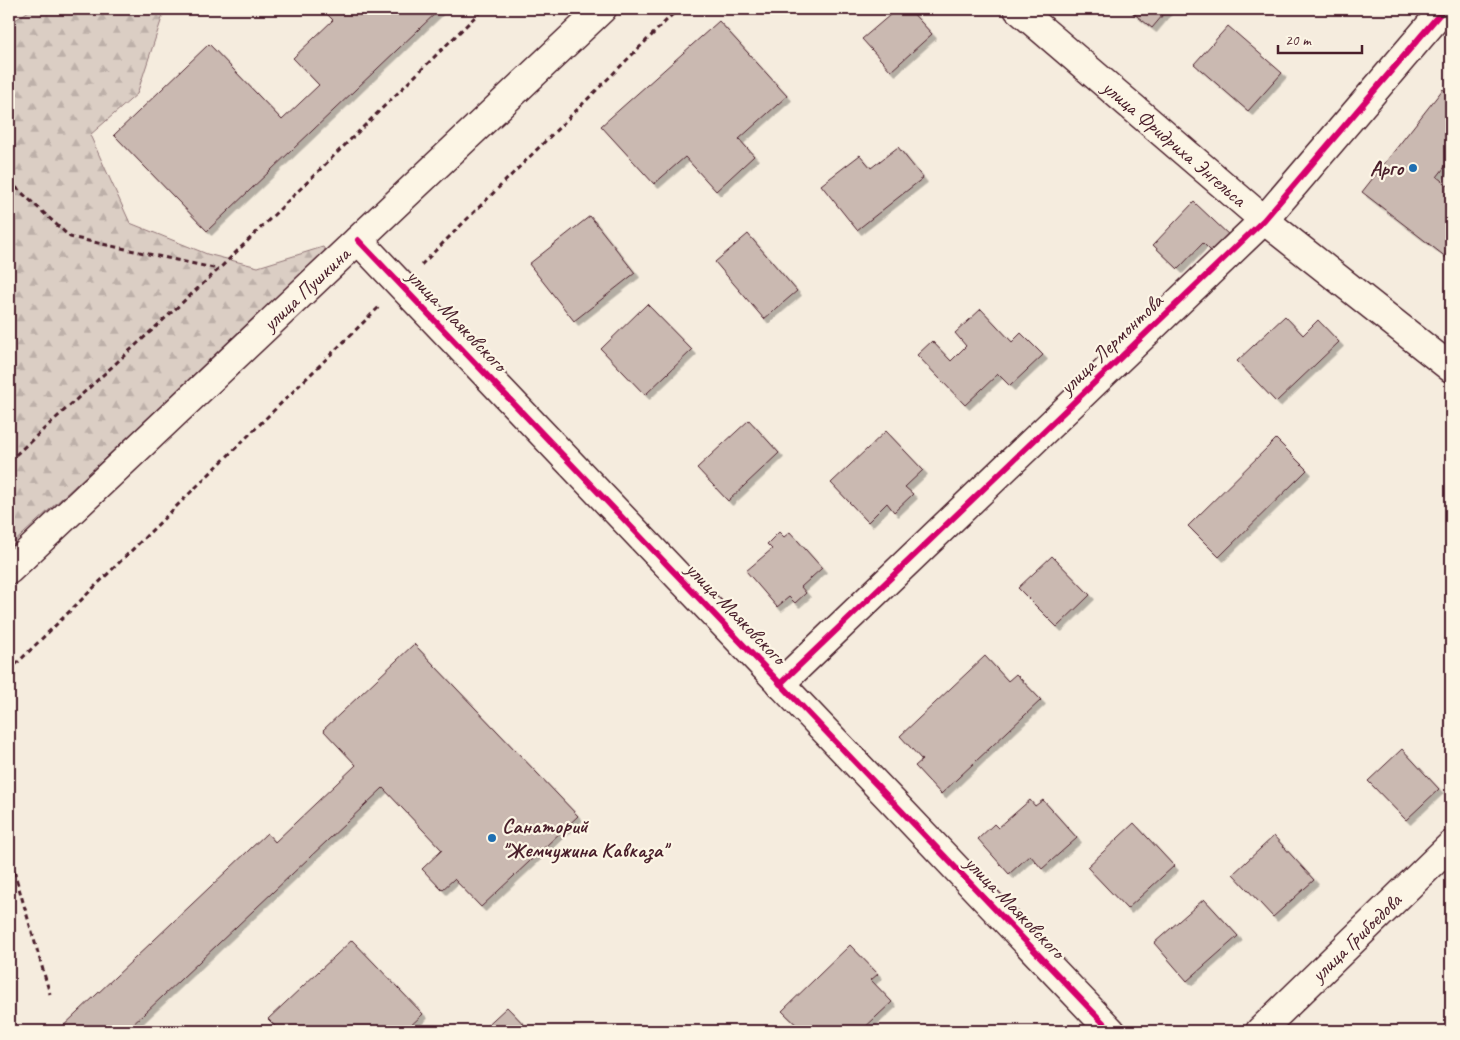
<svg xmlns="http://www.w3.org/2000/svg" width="1460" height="1040" viewBox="0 0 1460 1040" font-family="Caveat,sans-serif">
<defs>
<pattern id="forest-firs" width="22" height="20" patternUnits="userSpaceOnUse" patternTransform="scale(1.25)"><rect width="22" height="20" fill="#dbcec4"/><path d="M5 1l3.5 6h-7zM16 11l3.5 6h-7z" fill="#bdb0a9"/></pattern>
<filter id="shadow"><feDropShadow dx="4.5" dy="4.5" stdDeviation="0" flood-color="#0004"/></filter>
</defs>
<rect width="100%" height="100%" fill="#f5ecde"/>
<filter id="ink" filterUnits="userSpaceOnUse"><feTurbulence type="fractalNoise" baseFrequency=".02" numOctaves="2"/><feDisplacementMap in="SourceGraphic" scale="10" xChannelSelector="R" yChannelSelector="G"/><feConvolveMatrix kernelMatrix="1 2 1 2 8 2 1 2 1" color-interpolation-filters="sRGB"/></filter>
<g filter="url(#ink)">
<!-- forest -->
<path fill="url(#forest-firs)" stroke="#927678" d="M 32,9 L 165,9 L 137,94 L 90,135 L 130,223 L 207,254 L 258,267 L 323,247 L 327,253 L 9,547 L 9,24 Z"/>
<!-- building -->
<g fill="#cab9b1" stroke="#4a1f2b" filter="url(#shadow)">
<path d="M 322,9 L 440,9 L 207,231 L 114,135 L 209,44 L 282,120 L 319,85 L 293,58 L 333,20 Z"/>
<path d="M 897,9 L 909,9 L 932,34 L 891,71 L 862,39 Z"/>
<path d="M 1128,9 L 1168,9 L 1152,28 Z"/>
<path d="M 719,21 L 787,96 L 739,139 L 754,156 L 716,191 L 685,157 L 654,184 L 601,126 Z"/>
<path d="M 1228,26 L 1282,73 L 1248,111 L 1194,64 Z"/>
<path d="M 1443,89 L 1451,96 L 1451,159 L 1437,177 L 1451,188 L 1451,261 L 1362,192 Z"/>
<path d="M 898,147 L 923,178 L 857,230 L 821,185 L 860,155 L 871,168 Z"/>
<path d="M 1194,202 L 1231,237 L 1214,254 L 1203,243 L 1178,269 L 1153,245 Z"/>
<path d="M 590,216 L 635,273 L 574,321 L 529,264 Z"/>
<path d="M 748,234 L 797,291 L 764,319 L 715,262 Z"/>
<path d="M 647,304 L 692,350 L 645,395 L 601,349 Z"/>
<path d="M 981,309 L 1012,342 L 1021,333 L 1043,355 L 1010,386 L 998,374 L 965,405 L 917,355 L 932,341 L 951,361 L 966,346 L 955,333 Z"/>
<path d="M 1285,316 L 1303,335 L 1318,320 L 1339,342 L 1276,402 L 1237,361 Z"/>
<path d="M 749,420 L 779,453 L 728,501 L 697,468 Z"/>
<path d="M 886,431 L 923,470 L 905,487 L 913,494 L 894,512 L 887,503 L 868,522 L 831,483 Z"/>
<path d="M 1276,439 L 1307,470 L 1219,557 L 1188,526 Z"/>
<path d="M 779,532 L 784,537 L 790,532 L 822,568 L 801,587 L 806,593 L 795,603 L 789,597 L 777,607 L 746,571 L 772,549 L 767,544 Z"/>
<path d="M 1052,556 L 1090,595 L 1057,627 L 1018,588 Z"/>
<path d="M 414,644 L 578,816 L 481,907 L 454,879 L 442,890 L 422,869 L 442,850 L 383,788 L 126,1031 L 58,1031 L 267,833 L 275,842 L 356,765 L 323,730 Z"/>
<path d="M 985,656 L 1008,681 L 1016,674 L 1041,700 L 941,794 L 915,766 L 922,760 L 900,736 Z"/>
<path d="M 1402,749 L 1439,789 L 1406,820 L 1368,781 Z"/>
<path d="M 1030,800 L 1035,806 L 1043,800 L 1077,838 L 1042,869 L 1030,855 L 1009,874 L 978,839 L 994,824 L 998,828 Z"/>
<path d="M 1134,823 L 1174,866 L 1127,909 L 1087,867 Z"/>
<path d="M 1274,836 L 1314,880 L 1273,917 L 1233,874 Z"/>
<path d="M 1204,899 L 1238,936 L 1187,981 L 1154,943 Z"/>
<path d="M 352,940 L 423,1014 L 405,1031 L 280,1031 L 268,1019 Z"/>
<path d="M 850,945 L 878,974 L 871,980 L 892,1002 L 861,1031 L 803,1031 L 782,1011 Z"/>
<path d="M 507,1007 L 530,1031 L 481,1031 Z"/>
</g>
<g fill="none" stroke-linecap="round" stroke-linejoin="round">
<defs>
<g id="street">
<path d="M 358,240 L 1111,1031"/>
<path d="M 780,684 L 1264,220 L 1444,9"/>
<path id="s1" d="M 1260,1031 L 1451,845"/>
</g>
<g id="secondary">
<path id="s2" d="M 1018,9 L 1264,220 L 1451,368"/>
<path id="s3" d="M 9,570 L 602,9"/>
</g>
</defs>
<!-- street casing -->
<use href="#street" stroke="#4a1f2b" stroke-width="31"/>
<!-- secondary casing -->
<use href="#secondary" stroke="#4a1f2b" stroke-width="31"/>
<!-- path -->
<g stroke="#4a1f2b" stroke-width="3" stroke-dasharray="5 4" stroke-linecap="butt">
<path d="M 9,181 L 70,237 L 218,269"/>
<path d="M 421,265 L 678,9"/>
<path d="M 9,461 L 219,269 L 483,9"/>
<path d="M 9,671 L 381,305"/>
<path d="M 9,854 L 50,994"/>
</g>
<!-- street -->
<use href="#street" stroke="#fcf5e5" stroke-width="28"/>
<!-- secondary -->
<use href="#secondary" stroke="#fcf5e5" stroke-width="28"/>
<defs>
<g id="cycleway">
<path d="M 358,240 L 1111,1031"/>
<path d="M 780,684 L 1264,220 L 1444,9"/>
</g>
</defs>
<!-- cycleway casing -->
<use href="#cycleway" stroke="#fcf5e5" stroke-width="9"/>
<!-- cycleway -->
<use href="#cycleway" stroke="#d6006c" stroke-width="6"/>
</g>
</g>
<!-- markers -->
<g fill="#1f6fb2" stroke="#fcf5e5" stroke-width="2">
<circle cx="1413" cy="168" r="5"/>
<circle cx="492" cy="838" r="5"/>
</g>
<g text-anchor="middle" stroke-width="4.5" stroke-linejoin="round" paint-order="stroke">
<!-- street labels -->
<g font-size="21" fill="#4a1f2b" stroke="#fcf5e5">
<text dy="7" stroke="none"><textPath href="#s2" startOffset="206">улица Фридриха Энгельса</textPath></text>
<text dy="7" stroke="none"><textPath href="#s3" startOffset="409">улица Пушкина</textPath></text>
<text transform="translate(457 320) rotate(46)" y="7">улица Маяковского</text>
<text transform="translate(1111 344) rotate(-44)" y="7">улица Лермонтова</text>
<text transform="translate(736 613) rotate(46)" y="7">улица Маяковского</text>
<text transform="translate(1015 907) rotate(46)" y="7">улица Маяковского</text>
<text dy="7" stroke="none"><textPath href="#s1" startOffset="134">улица Грибоедова</textPath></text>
</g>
<!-- poi labels -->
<g font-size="21" font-weight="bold" fill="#4a1f2b" stroke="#fcf5e5" text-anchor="end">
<text x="1403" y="175">Арго</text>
<text x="502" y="833" text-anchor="start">Санаторий<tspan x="502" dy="24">"Жемчужина Кавказа"</tspan></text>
</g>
</g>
<!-- margin -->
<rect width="1460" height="1040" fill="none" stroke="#fcf5e5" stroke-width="30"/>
<rect x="15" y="15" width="1430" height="1010" fill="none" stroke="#4a1f2b" stroke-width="2" filter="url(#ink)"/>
<!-- scale -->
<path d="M1278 45v8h84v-8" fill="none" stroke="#4a1f2b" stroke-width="2.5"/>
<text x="1285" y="45" font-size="15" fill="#4a1f2b" stroke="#fcf5e5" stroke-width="4" paint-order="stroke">20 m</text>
</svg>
